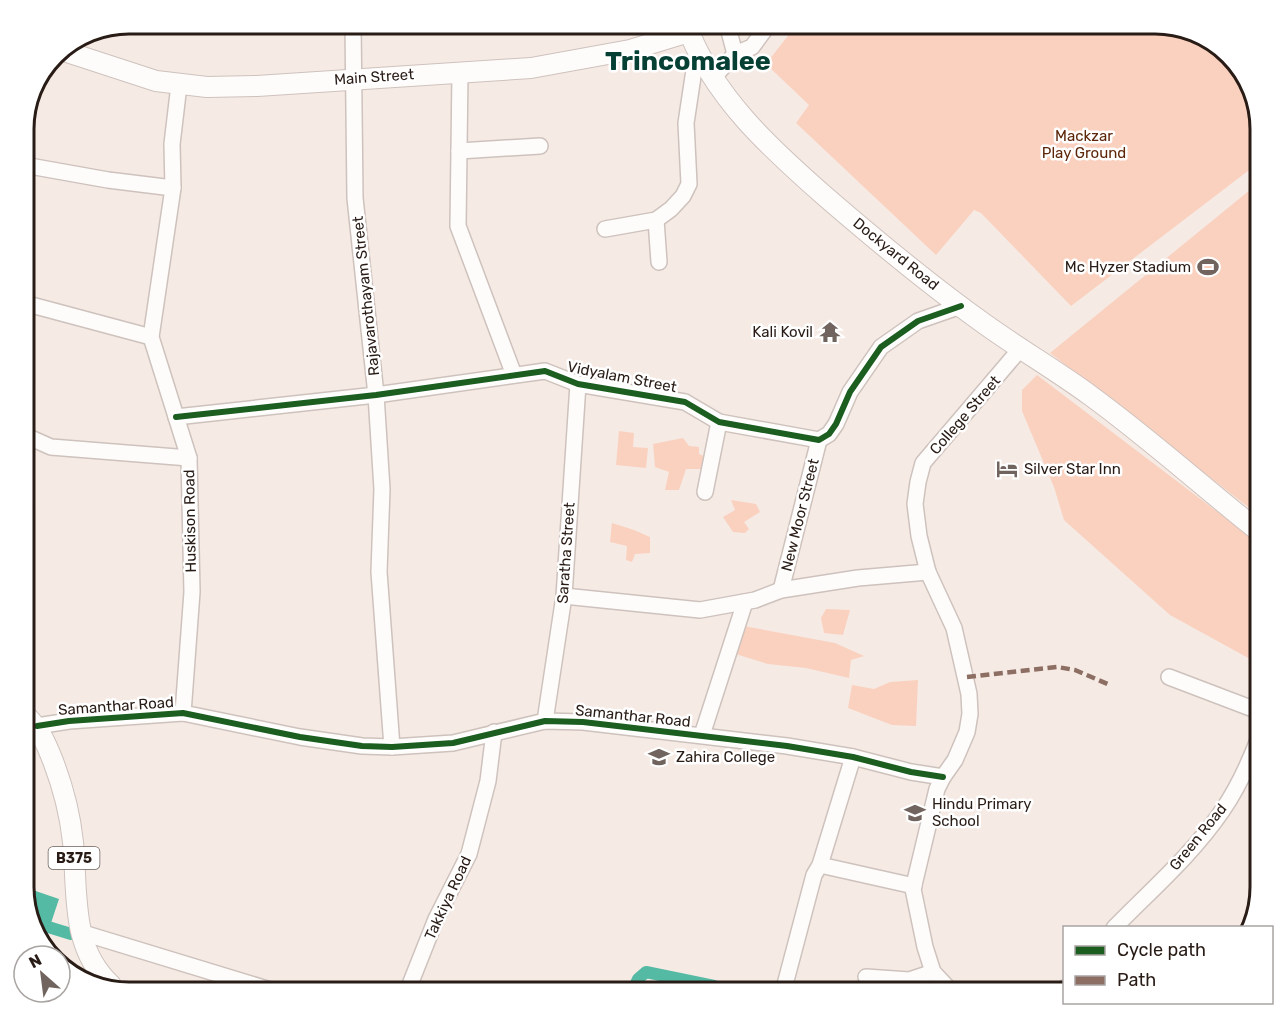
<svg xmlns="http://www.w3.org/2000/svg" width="1285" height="1016" viewBox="0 0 1285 1016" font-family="Rubik,sans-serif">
<rect width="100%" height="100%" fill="#f6eae4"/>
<!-- green -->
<g fill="#fad1bf">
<path d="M 797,24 L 1156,24 L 1225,50 L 1250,83 L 1261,129 L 1261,161 L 1071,306 L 981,213 L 974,210 L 936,255 L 796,123 L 809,105 L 766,64 Z"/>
<path d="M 1261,181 L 1261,517 L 1050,353 Z"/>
<path d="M 1037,375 L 1261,545 L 1261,665 L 1170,615 L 1064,520 L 1054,487 L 1022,411 L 1022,390 Z"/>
<path d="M 619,431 L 634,433 L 633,447 L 648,448 L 646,468 L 616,465 Z"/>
<path d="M 683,438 L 689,446 L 699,447 L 699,454 L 709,458 L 705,469 L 686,469 L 679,490 L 665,490 L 669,472 L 655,467 L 653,444 Z"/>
<path d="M 731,500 L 756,504 L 760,512 L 744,522 L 749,529 L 745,533 L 733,532 L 723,517 L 735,510 Z"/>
<path d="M 612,523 L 634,530 L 650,537 L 650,553 L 635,554 L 632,562 L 626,560 L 627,546 L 610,542 Z"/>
<path d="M 826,609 L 850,610 L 843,635 L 824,633 L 821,618 Z"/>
<path d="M 738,625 L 835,643 L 864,656 L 851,660 L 849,678 L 806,668 L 768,664 L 729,652 Z"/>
<path d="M 918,680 L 916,726 L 892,725 L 848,708 L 852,685 L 874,689 L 890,682 Z"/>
</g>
<!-- water -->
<path fill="#54baa4" d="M 24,887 L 59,899 L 50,926 L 31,920 Z"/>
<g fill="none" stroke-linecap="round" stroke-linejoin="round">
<!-- canal -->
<g stroke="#54baa4" stroke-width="12">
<path d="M 32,922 L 71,934"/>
<path d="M 632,992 L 638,979 L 646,972 L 714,986 L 726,992"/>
</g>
<defs>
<g id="minor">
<path d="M 353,24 L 355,198 L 376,395 L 382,489 L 379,572 L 392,747"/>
<path d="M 727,24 L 735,54"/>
<path d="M 460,72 L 458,226 L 514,375"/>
<path d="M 713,78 L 735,54 L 752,47 L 769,24"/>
<path d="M 179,85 L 172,144 L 173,188 L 151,337 L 189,458 L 192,592 L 183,713"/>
<path d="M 459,151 L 540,146"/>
<path d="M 24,165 L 108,180 L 173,188"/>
<path d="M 656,220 L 659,262"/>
<path d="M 605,229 L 656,220 L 671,209 L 683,196 L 689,184 L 686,123 L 697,50"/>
<path d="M 24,303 L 151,337"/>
<path d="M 176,417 L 376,395 L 545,371 L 578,384 L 685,402 L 719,422 L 819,440 L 829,434 L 836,424 L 850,392 L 881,347 L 918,321 L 961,306"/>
<path d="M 24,435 L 51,447 L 189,458"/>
<path d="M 705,492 L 719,422"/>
<path d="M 781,590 L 819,440"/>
<path d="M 564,596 L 700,610 L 755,600 L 781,590 L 858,578 L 928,572"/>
<path d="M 1169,677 L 1261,712"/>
<path d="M 545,721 L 564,596 L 578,384"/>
<path d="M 37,726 L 69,721 L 183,713 L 300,737 L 362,746 L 392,747 L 453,743 L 545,721 L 583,722 L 787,746 L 853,757 L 911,772 L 943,777"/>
<path d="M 702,735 L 745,602"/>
<path d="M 820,865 L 914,886"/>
<path d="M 1114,928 C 1151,890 1192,855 1222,811 C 1238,788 1251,759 1261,732"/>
<path d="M 80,932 L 277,992"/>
<path d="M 866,977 L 909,980 L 933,972"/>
<path d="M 407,992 L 436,919 L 469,854 L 488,781 L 494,732"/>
<path d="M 783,992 L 814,875 L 820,865 L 853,757"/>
<path d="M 956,992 L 948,988 L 933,972 L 925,947 L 913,889 L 937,789 L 943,777 L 955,760 L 967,732 L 970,714 L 969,694 L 954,628 L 928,572 L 919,536 L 915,504 L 918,482 L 923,463 L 1021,348"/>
<path d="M 1062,992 L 1064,988"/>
</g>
<g id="major">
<path d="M 686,24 C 712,96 771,149 827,198 C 878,242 931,286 986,325 C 1021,350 1057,371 1091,396 C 1150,439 1204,488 1261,533"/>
<path d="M 61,50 L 156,81 L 207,87 L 257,86 L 531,68 L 630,50 L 689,32"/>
<path d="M 24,714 C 39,727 46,743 53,761 C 63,787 70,814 73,842 C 78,893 70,947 111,985"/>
</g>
</defs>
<!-- minor casing -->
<use href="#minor" stroke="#cec2bd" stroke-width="18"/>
<!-- major casing -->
<use href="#major" stroke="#cec2bd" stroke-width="22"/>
<!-- minor -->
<use href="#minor" stroke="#fefcfb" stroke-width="15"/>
<!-- major -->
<use href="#major" stroke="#fefcfb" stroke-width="20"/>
<!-- quiet -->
<path stroke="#8d6e63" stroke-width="4.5" stroke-dasharray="9 4.5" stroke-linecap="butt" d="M 967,677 L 1057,667 L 1075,670 L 1110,685"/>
<defs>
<g id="cycleway">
<path d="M 176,417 L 376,395 L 545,371 L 578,384 L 685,402 L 719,422 L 819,440 L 829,434 L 836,424 L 850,392 L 881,347 L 918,321 L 961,306"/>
<path d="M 37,726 L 69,721 L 183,713 L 300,737 L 362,746 L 392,747 L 453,743 L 545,721 L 583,722 L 787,746 L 853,757 L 911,772 L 943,777"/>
</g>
</defs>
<!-- cycleway casing -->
<use href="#cycleway" stroke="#fff" stroke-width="10"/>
<!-- cycleway -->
<use href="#cycleway" stroke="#1b5e20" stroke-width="6"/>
</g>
<!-- icons -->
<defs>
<symbol id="stadium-bare" viewBox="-9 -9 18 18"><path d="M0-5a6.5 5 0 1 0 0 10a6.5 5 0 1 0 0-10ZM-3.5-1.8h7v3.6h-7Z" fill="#71645e" stroke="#fff" stroke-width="2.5" paint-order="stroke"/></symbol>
<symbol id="temple-bare" viewBox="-9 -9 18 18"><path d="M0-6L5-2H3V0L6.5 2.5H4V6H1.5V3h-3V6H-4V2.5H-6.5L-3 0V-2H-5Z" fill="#71645e" stroke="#fff" stroke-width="2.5" paint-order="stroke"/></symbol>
<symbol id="hotel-bare" viewBox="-9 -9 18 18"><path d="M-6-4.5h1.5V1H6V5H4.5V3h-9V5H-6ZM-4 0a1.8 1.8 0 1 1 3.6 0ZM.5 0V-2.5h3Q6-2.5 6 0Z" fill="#71645e" stroke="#fff" stroke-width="2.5" paint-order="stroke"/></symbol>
<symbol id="school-bare" viewBox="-9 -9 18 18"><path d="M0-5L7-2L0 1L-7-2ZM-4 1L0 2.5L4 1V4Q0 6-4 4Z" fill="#71645e" stroke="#fff" stroke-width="2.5" paint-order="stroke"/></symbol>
</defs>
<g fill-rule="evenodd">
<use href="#stadium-bare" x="1193" y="252" width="30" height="30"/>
<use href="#temple-bare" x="815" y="317" width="30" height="30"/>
<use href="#hotel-bare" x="992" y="454" width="30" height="30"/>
<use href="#school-bare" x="644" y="742" width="30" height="30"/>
<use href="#school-bare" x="900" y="798" width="30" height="30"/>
</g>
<g text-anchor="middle" stroke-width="5" stroke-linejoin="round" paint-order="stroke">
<!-- shield labels -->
<rect fill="#fff" stroke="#69605c" stroke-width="1.5" x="48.5" y="847" width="51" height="22" rx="4.5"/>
<g font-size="14" font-weight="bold" fill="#291c16">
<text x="74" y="863">B375</text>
</g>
<!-- street labels -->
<g font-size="15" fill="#291c16" stroke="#fff">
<text transform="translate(374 77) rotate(-4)" y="5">Main Street</text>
<text transform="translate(896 254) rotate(39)" y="5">Dockyard Road</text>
<text transform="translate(366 296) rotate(-96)" y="5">Rajavarothayam Street</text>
<text transform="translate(622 377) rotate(11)" y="5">Vidyalam Street</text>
<text transform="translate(965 415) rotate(-49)" y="5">College Street</text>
<text transform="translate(800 515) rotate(-76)" y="5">New Moor Street</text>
<text transform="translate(190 521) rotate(-91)" y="5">Huskison Road</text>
<text transform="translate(566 553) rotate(-86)" y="5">Saratha Street</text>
<text transform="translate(116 706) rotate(-4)" y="5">Samanthar Road</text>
<text transform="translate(633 716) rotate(6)" y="5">Samanthar Road</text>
<text transform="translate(1198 837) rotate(-51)" y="5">Green Road</text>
<text transform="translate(448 898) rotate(-65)" y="5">Takkiya Road</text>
</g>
<!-- park labels -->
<g font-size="15" fill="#5d2609" stroke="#fff">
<text x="1084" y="141">Mackzar<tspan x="1084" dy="17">Play Ground</tspan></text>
</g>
<!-- poi labels -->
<g font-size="15" fill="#291c16" stroke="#fff" text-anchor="start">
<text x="1191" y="272" text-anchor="end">Mc Hyzer Stadium</text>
<text x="813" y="337" text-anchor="end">Kali Kovil</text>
<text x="1024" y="474">Silver Star Inn</text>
<text x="676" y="762">Zahira College</text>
<text x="932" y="809">Hindu Primary<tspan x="932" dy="17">School</tspan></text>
</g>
<!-- town labels -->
<g font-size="27" font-weight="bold" fill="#064035" stroke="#fff">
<text x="688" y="70">Trincomalee</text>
</g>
</g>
<!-- crop -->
<path d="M0 0H1285V1016H0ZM129 34H1155A95 95 0 0 1 1250 129V887A95 95 0 0 1 1155 982H129A95 95 0 0 1 34 887V129A95 95 0 0 1 129 34Z" fill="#fff" fill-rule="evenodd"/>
<path fill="none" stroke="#291c16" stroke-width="3" d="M129 34H1155A95 95 0 0 1 1250 129V887A95 95 0 0 1 1155 982H129A95 95 0 0 1 34 887V129A95 95 0 0 1 129 34Z"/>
<!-- legend -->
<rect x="1063" y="926" width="210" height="78" fill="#ffffff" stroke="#a9a4a2" stroke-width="1.5"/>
<rect x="1075" y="946" width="30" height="9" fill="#1b5e20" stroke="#a9a4a2" stroke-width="1.5"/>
<text x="1117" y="956" font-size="18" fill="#291c16">Cycle path</text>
<rect x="1075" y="976" width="30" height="9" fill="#8d6e63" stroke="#a9a4a2" stroke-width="1.5"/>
<text x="1117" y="986" font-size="18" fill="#291c16">Path</text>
<!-- north arrow -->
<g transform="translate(42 974) rotate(332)"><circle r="28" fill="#ffffff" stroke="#a9a4a2" stroke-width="1.5"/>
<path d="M0-4.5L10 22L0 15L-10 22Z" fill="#71645e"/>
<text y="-9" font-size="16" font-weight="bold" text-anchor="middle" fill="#291c16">N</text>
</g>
</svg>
